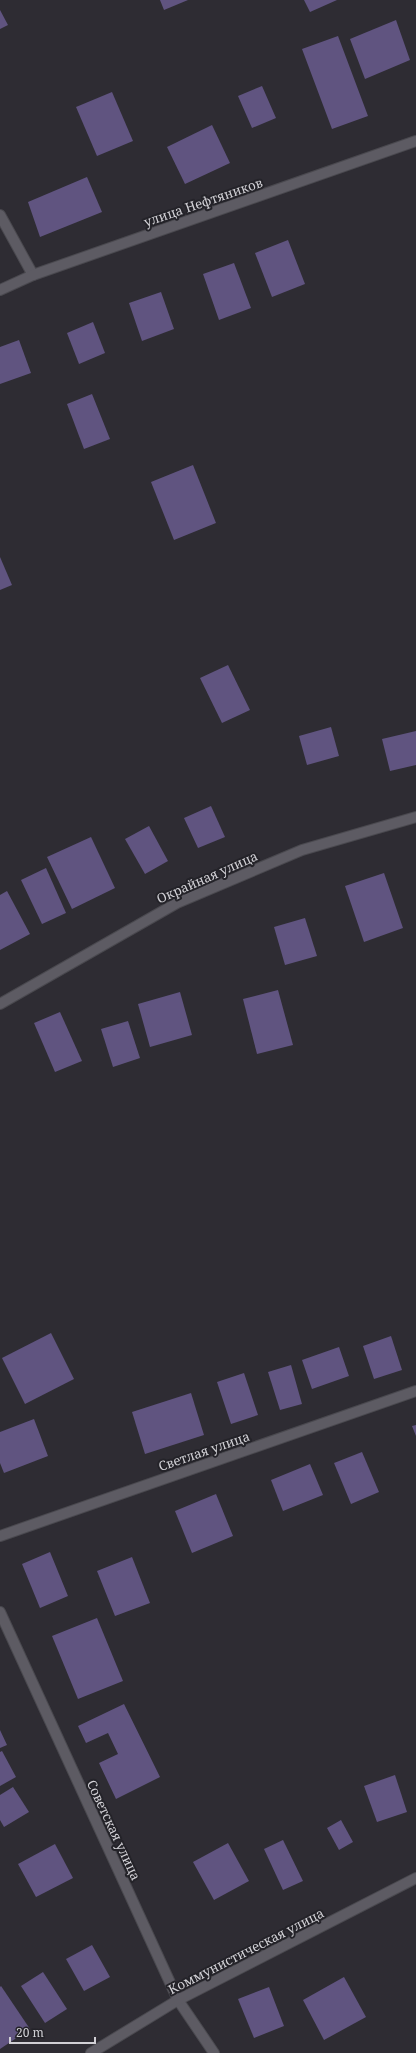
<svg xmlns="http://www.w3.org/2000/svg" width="416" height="2053" viewBox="0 0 416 2053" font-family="'Noto Serif',serif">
<rect width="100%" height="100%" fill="#2e2c33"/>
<!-- building -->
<g fill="#605480">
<path d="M 160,0 L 188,0 L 164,10 Z"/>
<path d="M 304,0 L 337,0 L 310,12 Z"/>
<path d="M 0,10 L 8,25 L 0,29 Z"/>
<path d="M 396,20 L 410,60 L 365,79 L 350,39 Z"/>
<path d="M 338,36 L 368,116 L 332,129 L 302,49 Z"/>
<path d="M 262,86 L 276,118 L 252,128 L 238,96 Z"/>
<path d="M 112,92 L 133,141 L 97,156 L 76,107 Z"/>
<path d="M 212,125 L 230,163 L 185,184 L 167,147 Z"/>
<path d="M 87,177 L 102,212 L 40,237 L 28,202 Z"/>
<path d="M 288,240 L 305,284 L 272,297 L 255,253 Z"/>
<path d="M 234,263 L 251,308 L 219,320 L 203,274 Z"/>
<path d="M 161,292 L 174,329 L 142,341 L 129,303 Z"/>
<path d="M 93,322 L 105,353 L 79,364 L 67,333 Z"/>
<path d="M 19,340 L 31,373 L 0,384 L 0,347 Z"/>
<path d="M 92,394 L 110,439 L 84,449 L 67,404 Z"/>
<path d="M 193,465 L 216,523 L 174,540 L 151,482 Z"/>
<path d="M 0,557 L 12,585 L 0,590 Z"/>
<path d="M 228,665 L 250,710 L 222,723 L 200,678 Z"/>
<path d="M 331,727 L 339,756 L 307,765 L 299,736 Z"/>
<path d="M 416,731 L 416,765 L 390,771 L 382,739 Z"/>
<path d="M 211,806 L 225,837 L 198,848 L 184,818 Z"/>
<path d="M 149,826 L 168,861 L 145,874 L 125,839 Z"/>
<path d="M 91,837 L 115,888 L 72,909 L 47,857 Z"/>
<path d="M 46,868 L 66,913 L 42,924 L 21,880 Z"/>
<path d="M 384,873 L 403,928 L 364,942 L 345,886 Z"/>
<path d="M 7,891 L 30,934 L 0,950 L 0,895 Z"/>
<path d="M 305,918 L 317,956 L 285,965 L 274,927 Z"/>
<path d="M 278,990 L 293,1045 L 257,1054 L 243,999 Z"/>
<path d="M 180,992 L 192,1035 L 150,1047 L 138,1004 Z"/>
<path d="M 60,1012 L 82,1061 L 55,1072 L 34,1023 Z"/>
<path d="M 128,1021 L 140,1058 L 113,1067 L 101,1029 Z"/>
<path d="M 51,1333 L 74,1379 L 25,1404 L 2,1358 Z"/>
<path d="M 391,1336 L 402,1370 L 374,1379 L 363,1346 Z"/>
<path d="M 339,1347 L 349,1376 L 312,1389 L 302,1360 Z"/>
<path d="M 291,1365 L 302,1404 L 280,1410 L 268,1372 Z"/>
<path d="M 244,1373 L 258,1415 L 231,1424 L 217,1382 Z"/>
<path d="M 191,1393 L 204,1435 L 145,1454 L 132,1412 Z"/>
<path d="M 34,1419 L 48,1456 L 4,1473 L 0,1463 L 0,1432 Z"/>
<path d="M 416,1425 L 416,1436 L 412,1426 Z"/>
<path d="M 362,1452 L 379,1492 L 351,1504 L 334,1463 Z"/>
<path d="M 310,1464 L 323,1495 L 283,1511 L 271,1480 Z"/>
<path d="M 216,1494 L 233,1536 L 192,1553 L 175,1511 Z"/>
<path d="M 50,1552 L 68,1596 L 40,1608 L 22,1564 Z"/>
<path d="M 132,1557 L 150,1603 L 115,1616 L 97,1571 Z"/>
<path d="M 97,1618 L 123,1681 L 78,1699 L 52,1636 Z"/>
<path d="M 124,1704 L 160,1777 L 116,1799 L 99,1763 L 118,1754 L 108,1733 L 86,1743 L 78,1726 Z"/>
<path d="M 0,1730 L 7,1745 L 0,1748 Z"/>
<path d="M 2,1751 L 16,1777 L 0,1786 L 0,1752 Z"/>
<path d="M 395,1775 L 407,1812 L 377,1822 L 364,1786 Z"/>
<path d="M 13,1787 L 29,1812 L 4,1827 L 0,1820 L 0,1795 Z"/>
<path d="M 341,1820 L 353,1842 L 339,1850 L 327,1828 Z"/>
<path d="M 283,1840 L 303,1881 L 283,1890 L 264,1849 Z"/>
<path d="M 228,1843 L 249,1881 L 214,1900 L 193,1862 Z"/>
<path d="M 55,1844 L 73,1878 L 36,1897 L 18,1864 Z"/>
<path d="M 92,1945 L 110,1977 L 84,1991 L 66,1959 Z"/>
<path d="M 43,1972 L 67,2009 L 45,2023 L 21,1986 Z"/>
<path d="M 344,1977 L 366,2017 L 324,2040 L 303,2000 Z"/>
<path d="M 1,1986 L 30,2029 L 0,2049 L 0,1987 Z"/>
<path d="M 269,1987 L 284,2026 L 254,2038 L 238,1999 Z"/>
</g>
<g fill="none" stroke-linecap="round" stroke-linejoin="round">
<defs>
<g id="minor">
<path d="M 0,215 L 33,275"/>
<path d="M 0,290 L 33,275 L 416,141"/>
<path d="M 0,1004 L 177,903 L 302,850 L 416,817"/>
<path d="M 0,1536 L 416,1391"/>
<path d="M 0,1612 L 178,2000 L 214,2053"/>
<path d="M 91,2053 L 178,2000 L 416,1878"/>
</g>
</defs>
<!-- minor casing -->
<use href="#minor" stroke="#4a494f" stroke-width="12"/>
<!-- minor -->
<use href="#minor" stroke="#5d5b63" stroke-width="10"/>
</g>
<g text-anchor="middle" stroke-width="4" stroke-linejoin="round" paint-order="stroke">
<!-- street labels -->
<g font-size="13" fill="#d1d0d5" stroke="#242329">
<text transform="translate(203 202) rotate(-19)" y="5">улица Нефтяников</text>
<text transform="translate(207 877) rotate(-24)" y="5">Окрайная улица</text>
<text transform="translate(204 1451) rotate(-19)" y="5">Светлая улица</text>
<text transform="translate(114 1830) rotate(65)" y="5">Советская улица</text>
<text transform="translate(246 1951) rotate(-27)" y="5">Коммунистическая улица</text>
</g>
</g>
<!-- scale -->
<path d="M10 2037v6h85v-6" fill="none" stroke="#d1d0d5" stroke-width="2"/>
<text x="16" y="2037" font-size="12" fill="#d1d0d5" stroke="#242329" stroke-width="3" paint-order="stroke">20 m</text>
</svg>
